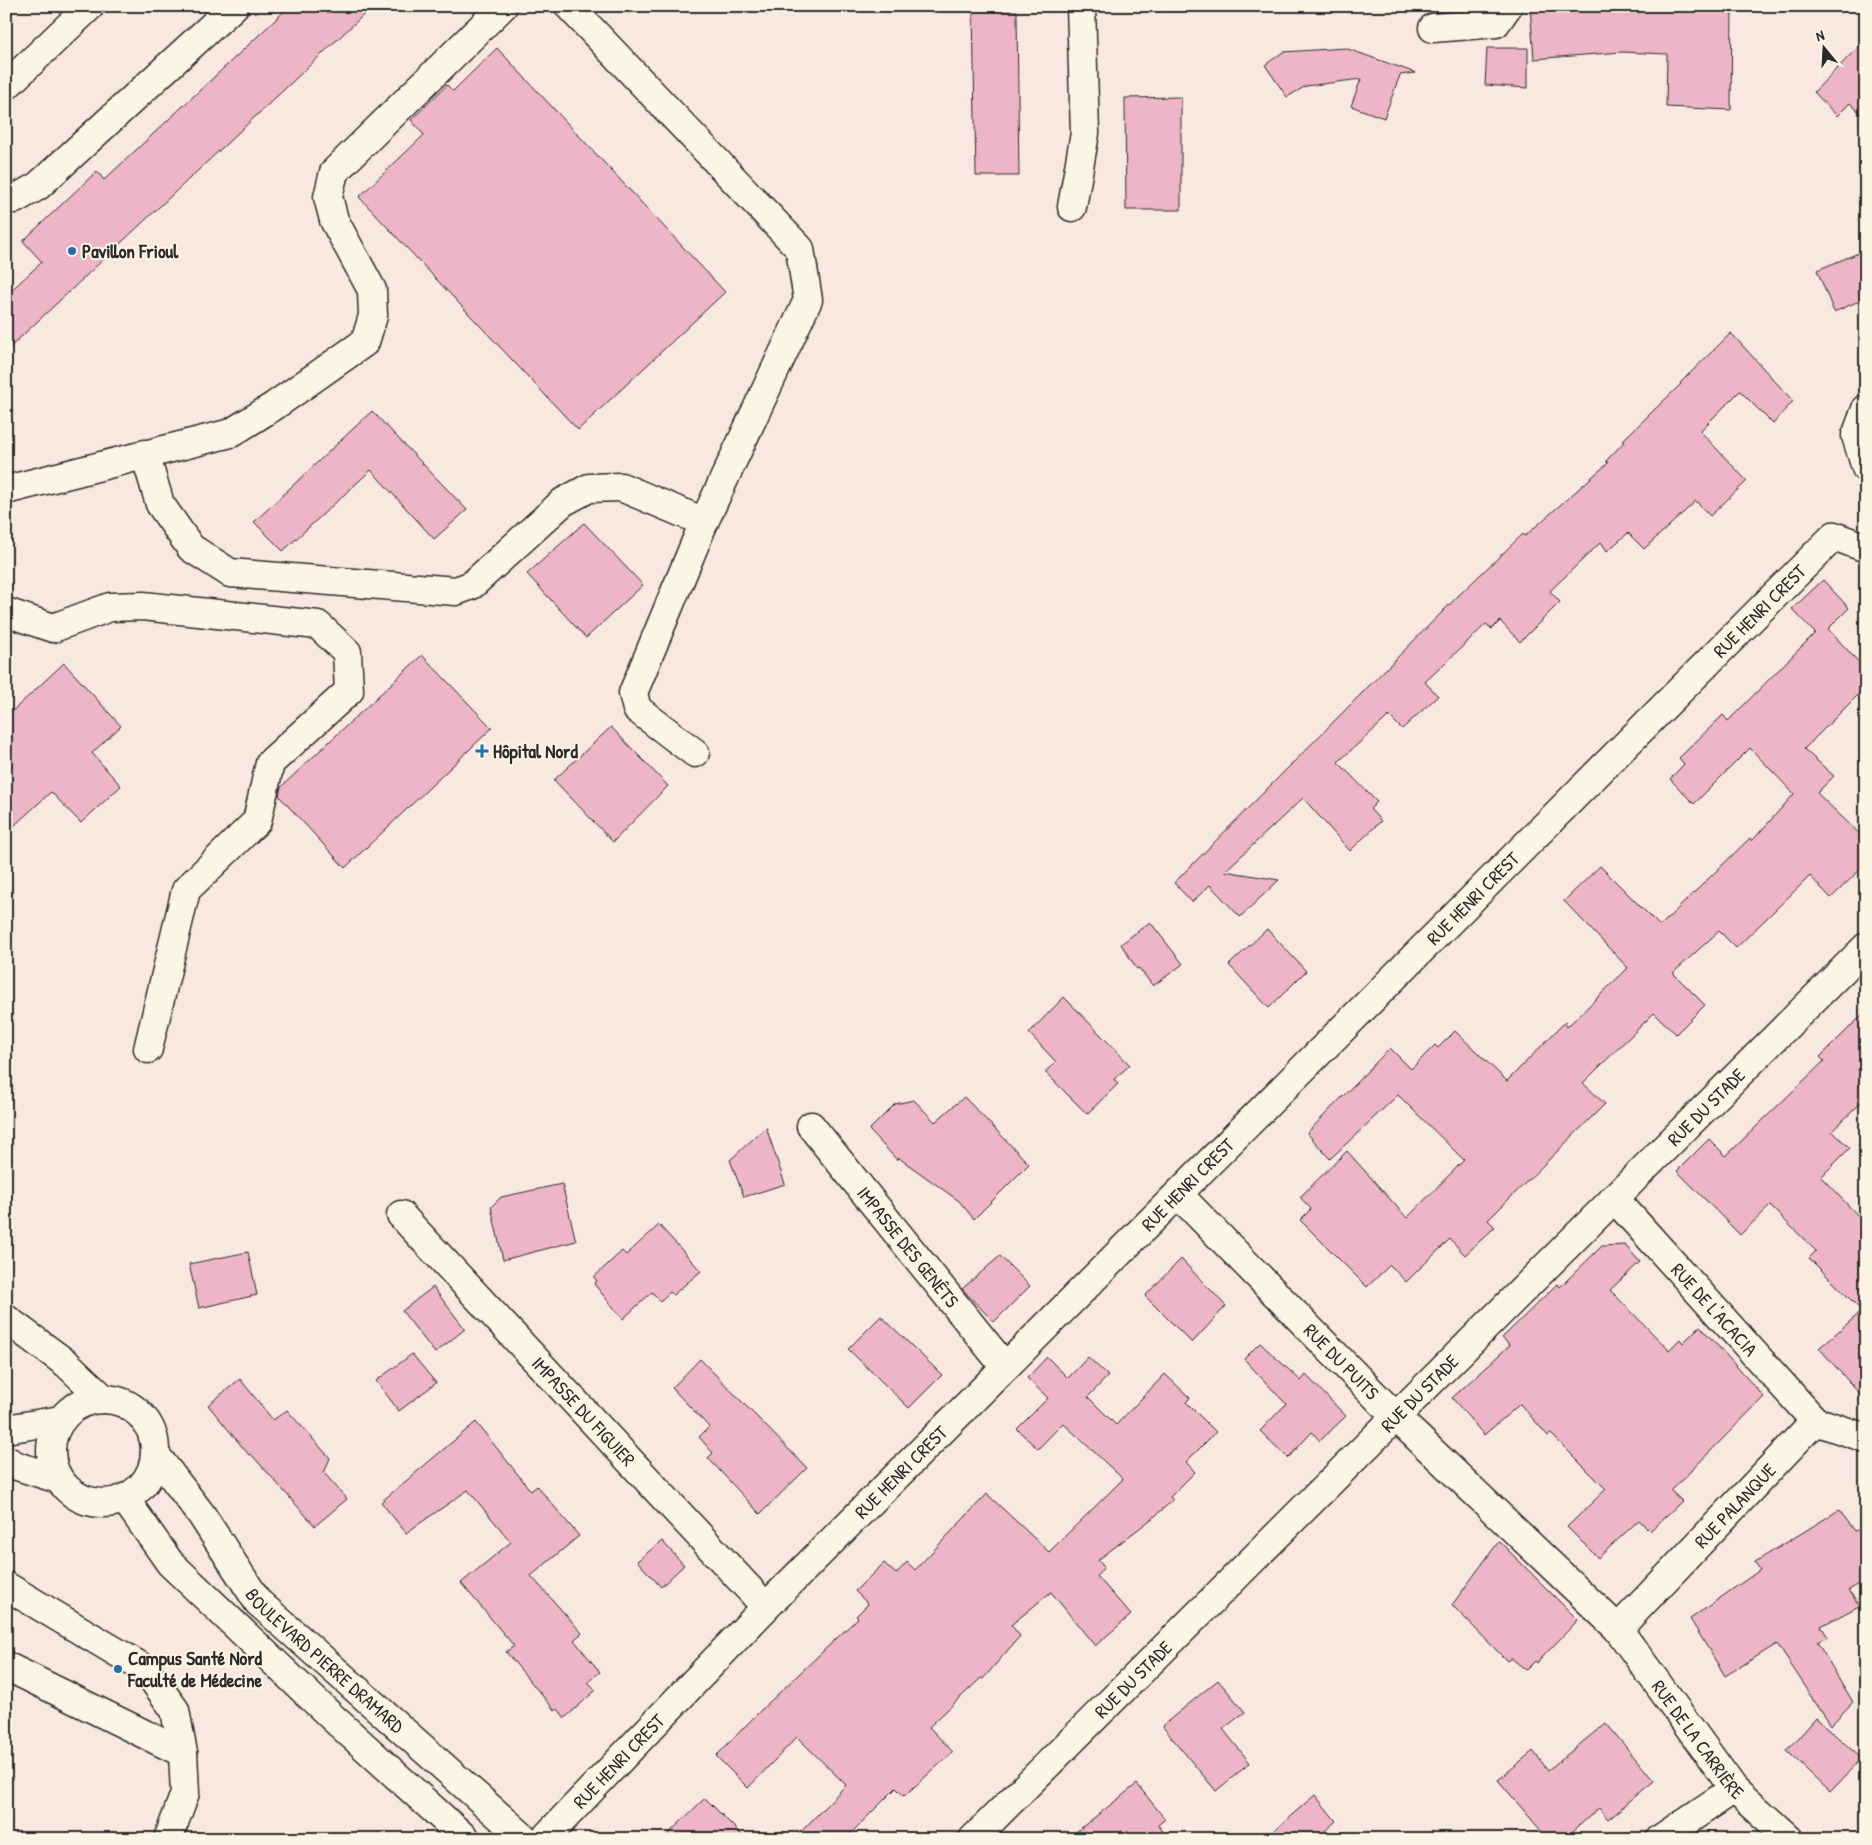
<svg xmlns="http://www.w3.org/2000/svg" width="1872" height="1845" viewBox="0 0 1872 1845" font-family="'Patrick Hand',sans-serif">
<rect width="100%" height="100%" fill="#f9e8df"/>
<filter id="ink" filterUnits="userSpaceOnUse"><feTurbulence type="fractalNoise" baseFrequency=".02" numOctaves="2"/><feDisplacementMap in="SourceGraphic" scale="10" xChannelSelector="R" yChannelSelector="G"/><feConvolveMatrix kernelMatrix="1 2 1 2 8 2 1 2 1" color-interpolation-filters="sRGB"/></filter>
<g filter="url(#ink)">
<!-- building -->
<g fill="#eeb5c9" stroke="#2b2b2b">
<path d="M 290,6 L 373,6 L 6,351 L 6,295 L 42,262 L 23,241 L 97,171 L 104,180 Z"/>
<path d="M 1530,6 L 1564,6 L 1564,11 L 1623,6 L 1732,6 L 1731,110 L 1666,107 L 1667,54 L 1622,52 L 1534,59 Z"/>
<path d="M 973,11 L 1017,11 L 1019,176 L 976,176 Z"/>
<path d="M 1866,39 L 1866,119 L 1850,103 L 1837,116 L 1814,92 Z"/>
<path d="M 497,48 L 725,292 L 578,430 L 359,197 L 424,135 L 411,120 L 447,85 L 453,91 Z"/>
<path d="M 1345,48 L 1416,73 L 1400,75 L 1384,118 L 1351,106 L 1361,79 L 1306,86 L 1287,97 L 1265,65 L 1283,52 Z"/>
<path d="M 1487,48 L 1528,48 L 1528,88 L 1485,85 Z"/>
<path d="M 1181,97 L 1181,210 L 1126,210 L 1125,98 Z"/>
<path d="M 1866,250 L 1866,298 L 1834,312 L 1817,270 Z"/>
<path d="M 1731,333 L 1793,401 L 1773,424 L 1740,391 L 1700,431 L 1747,481 L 1710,516 L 1696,501 L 1644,549 L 1628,533 L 1607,551 L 1601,542 L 1550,591 L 1560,602 L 1520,642 L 1500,621 L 1492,629 L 1486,624 L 1425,682 L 1438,696 L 1402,729 L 1389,716 L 1338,762 L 1377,802 L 1370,809 L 1381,821 L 1350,851 L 1303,798 L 1225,871 L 1279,880 L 1240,917 L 1210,885 L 1192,902 L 1174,883 L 1459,595 L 1523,534 L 1525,536 L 1608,463 L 1606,461 L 1624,442 L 1622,441 L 1681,384 L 1680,383 Z"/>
<path d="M 372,411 L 467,510 L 434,539 L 371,470 L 283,551 L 254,522 Z"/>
<path d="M 584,523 L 643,585 L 586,638 L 527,574 Z"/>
<path d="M 1823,580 L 1849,608 L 1828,629 L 1866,670 L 1866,687 L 1804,749 L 1834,776 L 1817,793 L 1866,840 L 1866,864 L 1831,898 L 1810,876 L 1736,948 L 1719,931 L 1673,973 L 1705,1005 L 1676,1034 L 1654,1013 L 1583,1083 L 1605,1104 L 1488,1220 L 1495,1227 L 1465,1255 L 1450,1239 L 1406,1282 L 1390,1265 L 1367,1287 L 1300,1220 L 1311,1209 L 1300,1197 L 1347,1151 L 1407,1218 L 1464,1160 L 1398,1095 L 1330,1159 L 1307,1133 L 1390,1048 L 1411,1069 L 1435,1045 L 1438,1048 L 1455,1031 L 1507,1081 L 1565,1022 L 1567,1027 L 1628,968 L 1564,901 L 1600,866 L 1660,926 L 1750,838 L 1752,841 L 1794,794 L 1750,748 L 1694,804 L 1670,779 L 1684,764 L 1679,758 L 1723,715 L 1728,721 L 1815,633 L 1792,609 Z"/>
<path d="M 422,655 L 492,728 L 345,868 L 279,796 L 281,787 Z"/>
<path d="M 64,663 L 121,726 L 92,753 L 121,786 L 81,823 L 51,792 L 6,833 L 6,717 Z"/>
<path d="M 611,727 L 668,786 L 613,842 L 554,780 Z"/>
<path d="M 1150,922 L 1183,964 L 1153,986 L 1139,968 L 1137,969 L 1121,944 Z"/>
<path d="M 1267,929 L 1306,971 L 1269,1008 L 1229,965 Z"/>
<path d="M 1064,997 L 1130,1065 L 1114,1079 L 1118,1084 L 1087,1114 L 1045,1072 L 1056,1062 L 1029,1033 Z"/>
<path d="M 1866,1011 L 1866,1098 L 1832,1131 L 1850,1148 L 1821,1177 L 1866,1224 L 1866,1401 L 1819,1348 L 1862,1311 L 1809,1258 L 1816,1251 L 1770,1206 L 1740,1235 L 1677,1171 L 1709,1139 L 1726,1156 L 1824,1061 L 1820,1057 Z"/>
<path d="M 964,1097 L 1029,1164 L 974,1219 L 959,1201 L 899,1158 L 897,1160 L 869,1130 L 895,1104 L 914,1100 L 935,1122 Z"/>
<path d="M 766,1127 L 785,1184 L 744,1197 L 730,1160 Z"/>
<path d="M 562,1184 L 576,1241 L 503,1260 L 491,1207 L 501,1197 Z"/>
<path d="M 659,1225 L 701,1271 L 673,1295 L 670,1292 L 660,1301 L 652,1292 L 623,1319 L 594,1284 L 597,1281 L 594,1277 L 622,1251 L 626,1255 Z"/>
<path d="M 1625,1245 L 1640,1262 L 1610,1290 L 1669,1350 L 1680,1339 L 1683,1343 L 1700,1326 L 1764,1397 L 1671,1491 L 1682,1501 L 1650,1531 L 1639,1520 L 1598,1558 L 1567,1527 L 1606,1489 L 1551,1434 L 1548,1436 L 1520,1404 L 1484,1435 L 1452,1398 L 1510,1345 L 1502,1338 L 1557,1284 L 1560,1287 L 1602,1246 Z"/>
<path d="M 248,1252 L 257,1295 L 199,1308 L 189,1264 Z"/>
<path d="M 1000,1256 L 1030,1286 L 994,1322 L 962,1289 Z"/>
<path d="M 1181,1259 L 1226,1306 L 1192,1343 L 1145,1296 Z"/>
<path d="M 433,1287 L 465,1329 L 435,1353 L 402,1311 Z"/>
<path d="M 881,1316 L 942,1375 L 909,1408 L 848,1349 Z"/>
<path d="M 1260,1343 L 1301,1381 L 1306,1375 L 1346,1416 L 1320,1441 L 1312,1432 L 1288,1458 L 1260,1431 L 1286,1404 L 1244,1359 Z"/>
<path d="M 412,1354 L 436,1383 L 399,1411 L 376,1381 Z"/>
<path d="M 1047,1357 L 1068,1378 L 1088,1357 L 1108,1376 L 1088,1397 L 1116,1425 L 1165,1374 L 1190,1398 L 1186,1402 L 1216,1432 L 1186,1462 L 1195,1472 L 1170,1497 L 1173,1500 L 1154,1517 L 1098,1560 L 1104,1567 L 1097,1576 L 1131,1615 L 1095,1646 L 1051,1592 L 1011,1625 L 1020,1636 L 983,1679 L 981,1678 L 929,1727 L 953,1752 L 904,1796 L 896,1788 L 845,1839 L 794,1839 L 846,1785 L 797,1737 L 748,1788 L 716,1756 L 761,1710 L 858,1618 L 856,1616 L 868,1604 L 855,1591 L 884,1563 L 896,1574 L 907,1562 L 915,1570 L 987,1494 L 1049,1552 L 1123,1479 L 1063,1423 L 1038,1449 L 1017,1429 L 1048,1398 L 1027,1378 Z"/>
<path d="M 700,1359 L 807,1468 L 760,1514 L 708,1458 L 713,1453 L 699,1437 L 709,1427 L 672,1388 Z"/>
<path d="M 240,1379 L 273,1420 L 287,1410 L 330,1458 L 324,1473 L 347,1499 L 315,1526 L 251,1454 L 249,1455 L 208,1405 Z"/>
<path d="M 476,1422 L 531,1491 L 537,1486 L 579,1536 L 531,1576 L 582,1633 L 574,1640 L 600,1672 L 588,1682 L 596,1690 L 565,1718 L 558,1709 L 555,1711 L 506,1652 L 514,1646 L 461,1583 L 511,1542 L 468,1490 L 406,1533 L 381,1502 Z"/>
<path d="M 1839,1510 L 1855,1531 L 1866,1525 L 1866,1580 L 1849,1590 L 1859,1606 L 1821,1626 L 1828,1637 L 1817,1642 L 1853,1702 L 1831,1725 L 1777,1644 L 1725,1676 L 1690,1619 L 1760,1570 L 1755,1562 Z"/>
<path d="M 662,1541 L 684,1565 L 661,1587 L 637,1561 Z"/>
<path d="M 1499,1541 L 1578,1620 L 1537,1663 L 1535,1661 L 1526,1670 L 1511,1658 L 1507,1661 L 1452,1605 Z"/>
<path d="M 1218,1680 L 1245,1712 L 1223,1729 L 1250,1763 L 1216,1791 L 1162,1726 Z"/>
<path d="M 1816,1718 L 1862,1759 L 1830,1792 L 1787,1751 Z"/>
<path d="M 1606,1723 L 1654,1781 L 1608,1819 L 1599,1808 L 1564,1839 L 1548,1839 L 1498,1780 L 1533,1751 L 1548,1770 Z"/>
<path d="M 1137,1784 L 1165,1819 L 1158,1825 L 1169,1839 L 1067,1839 Z"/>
<path d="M 1315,1795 L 1336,1821 L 1316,1839 L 1264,1839 Z"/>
<path d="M 705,1798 L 746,1839 L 663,1839 Z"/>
</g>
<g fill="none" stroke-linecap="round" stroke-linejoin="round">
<defs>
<g id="minor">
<path d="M 569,6 L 800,249 L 808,300 L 704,522 L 633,693 L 637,709 L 695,753"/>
<path d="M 1433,28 L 1496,23 L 1508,6"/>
<path d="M 6,86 L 90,6"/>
<path d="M 6,197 L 15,199 L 38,186 L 234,6"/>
<path d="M 1072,207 L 1085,133 L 1081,6"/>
<path d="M 1866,409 L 1856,436 L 1866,468"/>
<path d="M 145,454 L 160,504 L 191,548 L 230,573 L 456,591 L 472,585 L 563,502 L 589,488 L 621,487 L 704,522"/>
<path d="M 6,490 L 231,433 L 274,406 L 365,342 L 373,316 L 372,290 L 334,220 L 328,197 L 334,172 L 503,6"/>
<path d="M 6,612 L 53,628 L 110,607 L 143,606 L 318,625 L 347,652 L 349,691 L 270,763 L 257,821 L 186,890 L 148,1049"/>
<path id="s1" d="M 811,1126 L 1005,1367"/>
<path id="s2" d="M 1178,1194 L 1395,1416 L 1618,1629 L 1734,1789 L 1789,1839"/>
<path id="s3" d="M 1614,1198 L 1815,1421"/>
<path id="s4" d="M 401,1215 L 766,1607"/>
<path d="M 6,1319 L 67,1364 L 104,1399"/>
<circle cx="103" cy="1451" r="52"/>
<path d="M 6,1429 L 61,1420"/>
<path id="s5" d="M 155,1454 L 201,1514 L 258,1602 L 525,1839"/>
<path d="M 6,1460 L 17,1466 L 58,1479"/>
<path d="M 125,1499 L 170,1563 L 333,1718 L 466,1839"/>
<path d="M 6,1586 L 145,1669 L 175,1710 L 183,1753 L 185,1793 L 168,1839"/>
<path id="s6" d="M 1618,1629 L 1815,1421 L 1866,1438"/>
<path d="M 6,1666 L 183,1753"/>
<path id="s7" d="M 544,1839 L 766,1607 L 1834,536 L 1866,548"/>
<path id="s8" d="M 973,1839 L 1866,947"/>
<path d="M 1660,1839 L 1734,1789"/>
</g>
</defs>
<!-- minor casing -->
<use href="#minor" stroke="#2b2b2b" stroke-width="31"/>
<!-- minor -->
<use href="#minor" stroke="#fcf5e5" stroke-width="28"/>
</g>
</g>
<!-- markers -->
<g fill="#1f6fb2" stroke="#fcf5e5" stroke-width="2">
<circle cx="72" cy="251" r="5"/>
<path d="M479.5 743.5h5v5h5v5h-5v5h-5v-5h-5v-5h5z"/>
<circle cx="118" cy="1669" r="5"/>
</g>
<g text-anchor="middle" stroke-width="4" stroke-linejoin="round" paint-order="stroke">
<!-- poi labels -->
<g font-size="19" font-weight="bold" fill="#2b2b2b" stroke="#fcf5e5" text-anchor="start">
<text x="82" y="258">Pavillon Frioul</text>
<text x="493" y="758">Hôpital Nord</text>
<text x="128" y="1665">Campus Santé Nord<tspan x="128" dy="22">Faculté de Médecine</tspan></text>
</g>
<!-- street labels -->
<g font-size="19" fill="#2b2b2b" stroke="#fcf5e5">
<text dy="7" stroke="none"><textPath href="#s7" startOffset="1728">RUE HENRI CREST</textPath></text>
<text dy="7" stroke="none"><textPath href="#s7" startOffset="1322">RUE HENRI CREST</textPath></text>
<text dy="7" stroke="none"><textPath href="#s8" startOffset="1036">RUE DU STADE</textPath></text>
<text dy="7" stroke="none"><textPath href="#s7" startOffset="918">RUE HENRI CREST</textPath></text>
<text dy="7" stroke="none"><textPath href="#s1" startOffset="155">IMPASSE DES GENÊTS</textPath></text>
<text dy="7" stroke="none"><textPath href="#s3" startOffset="150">RUE DE L'ACACIA</textPath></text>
<text dy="7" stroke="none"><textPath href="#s2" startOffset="234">RUE DU PUITS</textPath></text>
<text dy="7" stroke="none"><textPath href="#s8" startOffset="631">RUE DU STADE</textPath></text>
<text dy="7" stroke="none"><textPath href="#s4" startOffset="268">IMPASSE DU FIGUIER</textPath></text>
<text dy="7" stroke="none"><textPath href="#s7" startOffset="512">RUE HENRI CREST</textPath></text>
<text dy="7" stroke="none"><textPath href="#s6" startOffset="170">RUE PALANQUE</textPath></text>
<text dy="7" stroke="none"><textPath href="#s5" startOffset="269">BOULEVARD PIERRE DRAMARD</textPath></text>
<text dy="7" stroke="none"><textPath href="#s8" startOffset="226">RUE DU STADE</textPath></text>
<text dy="7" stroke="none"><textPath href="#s2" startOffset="755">RUE DE LA CARRIÈRE</textPath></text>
<text dy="7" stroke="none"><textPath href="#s7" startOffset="108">RUE HENRI CREST</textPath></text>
</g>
</g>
<!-- margin -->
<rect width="1872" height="1845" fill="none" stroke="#fcf5e5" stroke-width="25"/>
<rect x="12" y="12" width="1847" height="1820" fill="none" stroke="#2b2b2b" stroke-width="2" filter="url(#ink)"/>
<!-- north arrow -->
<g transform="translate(1824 48) rotate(342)" stroke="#fcf5e5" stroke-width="4" paint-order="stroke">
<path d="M0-4L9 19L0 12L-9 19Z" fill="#2b2b2b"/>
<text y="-8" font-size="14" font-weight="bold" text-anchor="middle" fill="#2b2b2b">N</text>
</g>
</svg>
